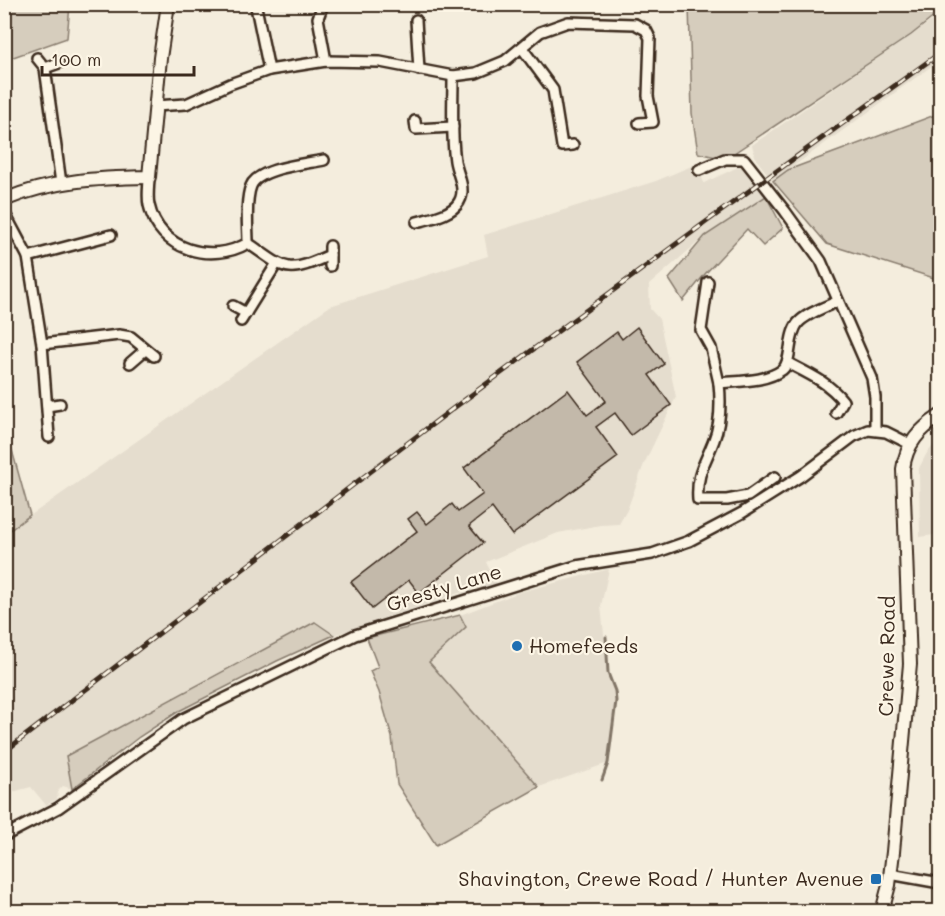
<svg xmlns="http://www.w3.org/2000/svg" width="945" height="916" viewBox="0 0 945 916" font-family="Mali,sans-serif">
<rect width="100%" height="100%" fill="#f4eddd"/>
<filter id="ink" filterUnits="userSpaceOnUse"><feTurbulence type="fractalNoise" baseFrequency=".0167" numOctaves="2"/><feDisplacementMap in="SourceGraphic" scale="12" xChannelSelector="R" yChannelSelector="G"/><feConvolveMatrix kernelMatrix="1 2 1 2 8 2 1 2 1" color-interpolation-filters="sRGB"/></filter>
<g filter="url(#ink)">
<!-- built -->
<g fill="#e5ddce">
<path d="M 940,15 L 940,60 L 773,181 L 756,159 L 752,145 Z"/>
<path d="M 694,165 L 699,170 L 704,183 L 740,166 L 745,168 L 766,196 L 705,236 L 649,285 L 650,309 L 659,319 L 676,397 L 644,464 L 627,510 L 619,524 L 600,525 L 558,533 L 486,562 L 497,585 L 459,593 L 334,635 L 315,622 L 66,756 L 72,789 L 63,786 L 58,791 L 57,799 L 46,805 L 31,787 L 5,794 L 4,534 L 330,306 L 488,256 L 484,235 L 656,181 Z"/>
<path d="M 940,438 L 940,534 L 920,537 L 919,468 L 927,453 Z"/>
<path d="M 609,569 L 601,606 L 608,673 L 615,691 L 616,701 L 608,763 L 539,787 L 428,662 L 466,627 L 460,615 L 520,592 Z"/>
</g>
<!-- green -->
<g fill="#d6cdbd" stroke="#887c6e" stroke-width="1.5">
<path d="M 940,4 L 940,12 L 911,35 L 725,159 L 698,153 L 692,113 L 689,5 Z"/>
<path d="M 4,5 L 70,5 L 67,38 L 5,60 Z"/>
<path d="M 940,113 L 940,280 L 827,244 L 773,181 L 788,170 Z"/>
<path d="M 766,196 L 783,228 L 763,246 L 747,229 L 705,274 L 683,301 L 669,279 L 705,236 Z"/>
<path d="M 5,425 L 30,515 L 5,534 L 4,534 Z"/>
<path d="M 460,615 L 466,627 L 429,662 L 539,787 L 436,845 L 397,784 L 392,737 L 379,692 L 370,671 L 378,667 L 367,638 Z"/>
<path d="M 315,622 L 334,635 L 277,661 L 179,711 L 139,737 L 72,789 L 66,756 Z"/>
</g>
<g fill="none" stroke-linecap="round" stroke-linejoin="round">
<!-- stream -->
<path stroke="#817466" stroke-width="3" d="M 602,780 L 608,763 L 616,701 L 615,691 L 608,673 L 606,637"/>
</g>
<!-- building -->
<path fill="#c3b9aa" stroke="#3b2a1e" stroke-width="1.5" d="M 637,327 L 664,364 L 649,375 L 671,405 L 631,435 L 615,413 L 596,427 L 618,457 L 512,535 L 492,508 L 469,526 L 483,543 L 419,593 L 409,580 L 372,609 L 351,582 L 417,531 L 408,519 L 417,512 L 427,524 L 452,504 L 458,512 L 483,494 L 464,468 L 568,390 L 587,415 L 606,401 L 577,362 L 617,332 L 622,339 Z"/>
<g fill="none" stroke-linecap="round" stroke-linejoin="round">
<defs>
<g id="street">
<path d="M 256,7 L 269,70"/>
<path d="M 322,7 L 318,18 L 326,61"/>
<path d="M 416,20 L 419,70"/>
<path d="M 522,48 L 553,90 L 562,146 L 573,145"/>
<path d="M 37,58 L 45,68 L 61,183"/>
<path d="M 45,68 L 59,63"/>
<path d="M 155,106 L 186,104 L 230,84 L 269,70 L 326,61 L 380,62 L 453,76 L 476,73 L 505,61 L 540,32 L 568,22 L 635,24 L 646,30 L 650,38 L 648,96 L 653,122 L 639,123"/>
<path d="M 415,121 L 416,129 L 453,127"/>
<path d="M 699,170 L 725,159 L 744,159 L 785,211 L 821,261 L 872,378 L 875,397 L 875,429"/>
<path d="M 149,177 C 149,186 147,196 149,205 C 159,251 212,264 248,243 C 287,270 285,275 330,255"/>
<path d="M 4,212 L 28,257 L 42,344 L 49,437"/>
<path d="M 417,222 C 431,218 451,215 459,202 C 467,189 457,174 455,161 C 451,133 453,104 453,76"/>
<path d="M 248,243 C 248,228 245,200 251,186 C 258,168 306,164 324,160"/>
<path d="M 28,257 L 111,235"/>
<path d="M 330,266 L 330,246"/>
<path d="M 708,282 L 701,330 L 711,348 L 719,383 C 738,381 766,382 782,370 C 793,361 787,337 798,323 C 807,313 826,307 838,301"/>
<path d="M 233,306 L 246,313"/>
<path d="M 241,321 L 277,263"/>
<path d="M 42,344 L 119,335 L 131,337 L 154,356"/>
<path d="M 130,363 L 145,350"/>
<path d="M 788,363 C 809,374 828,382 843,401 L 836,413"/>
<path d="M 719,383 C 721,403 721,422 714,440 C 705,464 696,473 698,500 L 727,500 L 748,496 L 775,477"/>
<path d="M 47,406 L 60,404"/>
<path d="M 4,836 L 58,808 L 183,719 L 355,635 L 576,566 L 652,554 L 689,541 L 742,513 L 801,476 L 854,436 L 868,430 L 886,432 L 910,444"/>
<path d="M 890,874 L 940,883"/>
</g>
<g id="secondary">
<path d="M 4,200 C 51,180 99,178 149,177 L 160,58 L 168,4"/>
<path d="M 882,912 L 889,885 L 893,852 L 910,664 L 903,469 C 906,444 920,429 940,416"/>
</g>
</defs>
<!-- street casing -->
<use href="#street" stroke="#3b2a1e" stroke-width="14"/>
<!-- secondary casing -->
<use href="#secondary" stroke="#3b2a1e" stroke-width="16"/>
<!-- street -->
<use href="#street" stroke="#fcf5e5" stroke-width="9"/>
<!-- secondary -->
<use href="#secondary" stroke="#fcf5e5" stroke-width="12"/>
<defs>
<path id="rail" d="M 4,752 L 451,410 L 706,222 L 940,53"/>
</defs>
<!-- rail casing -->
<use href="#rail" stroke="#3b2a1e" stroke-width="5"/>
<!-- rail -->
<use href="#rail" stroke="#fcf5e5" stroke-width="3" stroke-dasharray="9" stroke-linecap="butt"/>
</g>
</g>
<!-- markers -->
<g fill="#1f6fb2" stroke="#fcf5e5" stroke-width="2">
<circle cx="517" cy="646" r="6"/>
<rect x="870" y="873" width="12" height="12" rx="3"/>
</g>
<g text-anchor="middle" stroke-width="4.5" stroke-linejoin="round" paint-order="stroke">
<!-- street labels -->
<g font-size="20" fill="#3b2a1e" stroke="#fcf5e5">
<text transform="translate(444 588) rotate(-17)" y="7">Gresty Lane</text>
<text transform="translate(887 656) rotate(-89)" y="7">Crewe Road</text>
</g>
<!-- poi labels -->
<g font-size="20" fill="#3b2a1e" stroke="#fcf5e5" text-anchor="start">
<text x="529" y="653">Homefeeds</text>
<text x="864" y="886" text-anchor="end">Shavington, Crewe Road / Hunter Avenue</text>
</g>
</g>
<!-- margin -->
<rect width="945" height="916" fill="none" stroke="#fcf5e5" stroke-width="24"/>
<rect x="12" y="12" width="921" height="892" fill="none" stroke="#3b2a1e" stroke-width="2" filter="url(#ink)"/>
<!-- scale -->
<path d="M42 66v9h152v-9" fill="none" stroke="#3b2a1e" stroke-width="3"/>
<text x="51" y="66" font-size="18" fill="#3b2a1e" stroke="#fcf5e5" stroke-width="4.5" paint-order="stroke">100 m</text>
</svg>
